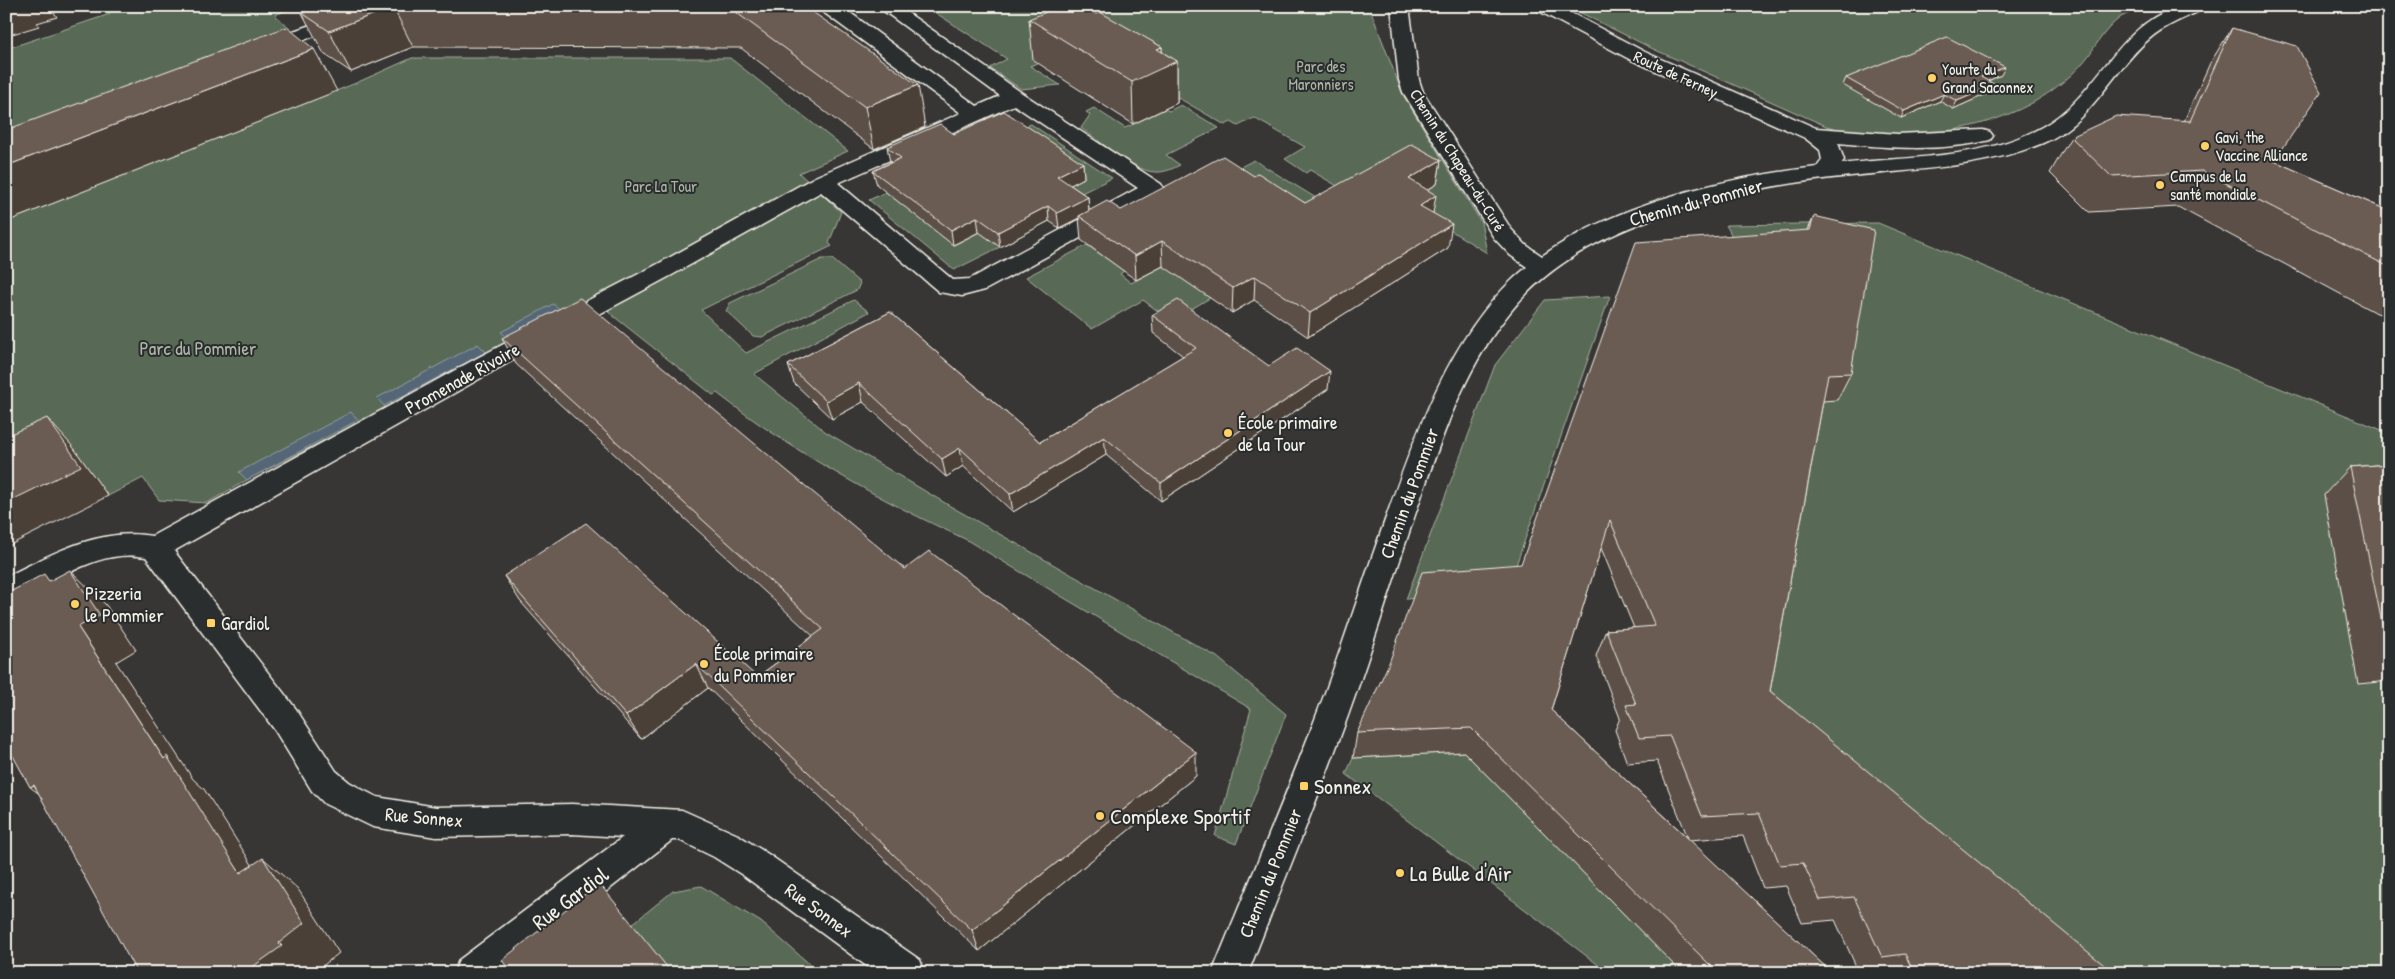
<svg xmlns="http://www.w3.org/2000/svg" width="2395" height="979" viewBox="0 0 2395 979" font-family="'Patrick Hand',sans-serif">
<rect width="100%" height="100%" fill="#373635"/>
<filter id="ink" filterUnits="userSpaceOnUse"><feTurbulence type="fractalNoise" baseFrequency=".02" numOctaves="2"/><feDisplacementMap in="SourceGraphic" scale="10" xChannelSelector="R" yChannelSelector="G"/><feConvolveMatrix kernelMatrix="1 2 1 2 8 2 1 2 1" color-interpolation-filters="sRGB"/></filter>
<g filter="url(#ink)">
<!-- green -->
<g fill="#586b55" stroke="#a6ae9e">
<path d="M 103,6 L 297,6 L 275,15 L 290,28 L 6,131 L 6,49 L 110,14 Z"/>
<path d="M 925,6 L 1369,6 L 1403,95 L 1481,222 L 1487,253 L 1432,219 L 1339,187 L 1310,170 L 1306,173 L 1285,159 L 1305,147 L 1254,118 L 1238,126 L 1231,122 L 1225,125 L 1163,89 L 1068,50 L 1030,66 L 1060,85 L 1021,89 L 990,68 L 1007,59 Z"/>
<path d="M 1567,6 L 2145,6 C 2138,10 2128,13 2121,17 C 2107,27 2098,42 2089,55 C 2081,66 2070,77 2059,85 C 2000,133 1898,146 1826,126 L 1651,48 Z"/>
<path d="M 412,58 L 730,58 L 848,151 L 799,173 L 841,212 L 829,243 L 832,246 L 701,310 L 746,353 L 854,300 L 869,312 L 754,374 L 826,432 L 950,506 L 1217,657 L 1286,714 L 1236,844 L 1215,836 L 1251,709 L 965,539 C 878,499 793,452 717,393 L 713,395 L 607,311 L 597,300 L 247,480 L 207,503 L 159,500 L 143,478 L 108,496 L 73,447 L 6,477 L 6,222 L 356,83 Z"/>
<path d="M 1181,105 L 1219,128 L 1166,155 L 1180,165 C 1172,169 1164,173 1154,172 C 1132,170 1100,141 1081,128 L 1090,115 L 1086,112 L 1094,108 L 1125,128 L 1165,109 L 1169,111 Z"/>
<path d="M 1031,124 L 1112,178 L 1021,223 L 1000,247 L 954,270 L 869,200 L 886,192 L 954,245 L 1084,178 L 1015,131 Z"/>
<path d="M 1254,160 L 1347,217 L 1171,321 L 1143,300 L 1092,329 L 1026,277 L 1087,245 L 1124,271 L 1120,274 L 1131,283 L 1163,266 L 1219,178 Z"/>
<path d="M 1878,223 L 2389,433 L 2389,973 L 2061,973 L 1755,716 L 1745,260 L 1726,225 Z"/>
<path d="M 822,259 L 832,259 L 860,283 L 857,290 L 762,337 L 753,336 L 726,311 L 730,303 Z"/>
<path d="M 1610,296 L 1507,591 L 1406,599 L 1495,365 L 1545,300 Z"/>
<path d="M 1464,752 L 1682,973 L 1609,973 L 1346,774 L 1353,758 Z"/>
<path d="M 701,886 L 761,922 L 820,973 L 670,973 L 631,925 L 673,891 Z"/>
</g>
<!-- water -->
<g fill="#546677" stroke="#949ea4">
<path d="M 553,304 L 562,311 L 509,339 L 501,332 Z"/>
<path d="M 478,344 L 486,352 L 384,406 L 377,398 Z"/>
<path d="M 351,412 L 358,420 L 247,480 L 239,472 Z"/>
</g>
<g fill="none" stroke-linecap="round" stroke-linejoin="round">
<defs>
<g id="minor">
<path d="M 815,6 L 841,6 L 977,106 L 1000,96 L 877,6 L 898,6 L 1022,93 L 1161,184 L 1164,189 L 1161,194 L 985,290 L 962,296 L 939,292 L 821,192 L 672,275 L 497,369 L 174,551 L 296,709 L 336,771 L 349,782 L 363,790 L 377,797 L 436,807 L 572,804 L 682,810 L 738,835 L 768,854 L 920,960 L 925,973 L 876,973 L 744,876 L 714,857 L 679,840 L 672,840 L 502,973 L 454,973 L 459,960 L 623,837 L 572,834 L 436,837 L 373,827 L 325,804 L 312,791 L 274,729 L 146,557 C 93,547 53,587 6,603 L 6,577 C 51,554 100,527 152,536 L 479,357 L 656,265 L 815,177 L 961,113 ZM 1014,105 L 1138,188 L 970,279 L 953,280 L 838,183 Z"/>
<path d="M 1391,6 L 1409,6 L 1419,80 L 1423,92 L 1511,229 L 1526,245 L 1542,256 C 1620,202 1723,178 1817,167 L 1822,160 L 1820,150 L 1805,138 L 1631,60 L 1537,10 L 1535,6 L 1558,6 L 1645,52 L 1816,128 L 1898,134 L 1983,130 L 1990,132 L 1993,136 L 1990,140 C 1942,152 1887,148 1838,143 L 1844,160 L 1841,164 C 1907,156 1983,160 2042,127 C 2097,98 2115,27 2177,7 C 2185,5 2196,6 2204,6 L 2202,10 C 2184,18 2164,26 2149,39 C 2111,72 2091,123 2043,143 C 1983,168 1915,169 1851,176 C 1789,182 1727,193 1668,213 C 1608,234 1551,261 1511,311 C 1469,362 1446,425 1425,486 C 1404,545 1386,605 1366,664 C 1331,768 1288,870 1248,973 L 1212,973 C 1250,879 1291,785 1326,690 C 1348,630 1367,569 1389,509 C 1420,424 1454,326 1527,267 L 1510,255 L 1494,238 L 1403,92 L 1399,80 Z"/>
<path d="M 330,18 L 337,20 L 339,24 L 337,28 L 264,54 L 257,52 L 254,48 L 257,44 Z"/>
</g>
</defs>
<!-- minor casing -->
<use href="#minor" stroke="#f4f1e8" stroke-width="3"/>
<!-- minor -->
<use href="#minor" fill="#2a2d2e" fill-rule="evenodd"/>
</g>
<!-- wall -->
<g fill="#5c4f47" stroke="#f4f1e8" fill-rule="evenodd">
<path d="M 320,6 L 804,6 L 925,127 L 874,149 L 741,48 L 413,47 L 351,72 L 324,54 L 302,13 Z"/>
<path d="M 1096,14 L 1162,47 L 1162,52 L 1177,61 L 1177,103 L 1133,124 L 1033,60 L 1029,19 Z"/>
<path d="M 2232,28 L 2274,161 L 2389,211 L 2389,317 L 2374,312 L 2178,207 L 2089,212 L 2050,173 L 2071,137 L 2184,121 L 2210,63 Z"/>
<path d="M 2001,75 L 1988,81 L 1995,85 L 1991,92 L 1953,109 L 1940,101 L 1901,118 L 1843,85 L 1846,78 Z"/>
<path d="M 954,134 L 1083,163 L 1084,178 L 1070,185 L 1088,197 L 1089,210 L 1121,210 L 1254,176 L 1305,203 L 1441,160 L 1437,184 L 1427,190 L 1433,213 L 1448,248 L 1308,337 L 1254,300 L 1232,313 L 1163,266 L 1136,280 L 1081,240 L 1079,218 L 1059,228 L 1049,221 L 1000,247 L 979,232 L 953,245 L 877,185 L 873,171 L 891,162 L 890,162 L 887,147 Z"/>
<path d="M 1814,216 L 1851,373 L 1837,400 L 1823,401 L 1770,691 L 2097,973 L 1859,973 L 1835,920 L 1802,923 L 1786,886 L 1763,888 L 1743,836 L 1689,840 L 1832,973 L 1682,973 L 1464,752 L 1353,758 L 1357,733 L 1521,564 L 1808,230 ZM 1601,548 L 1634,628 L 1606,630 L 1596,656 L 1620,718 L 1615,730 L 1627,763 L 1657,761 L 1688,838 L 1551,710 Z"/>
<path d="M 890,312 L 1040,442 L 1183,356 L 1153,333 L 1152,315 L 1269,366 L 1328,389 L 1161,501 L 1106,455 L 1013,512 L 963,466 L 946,477 L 863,402 L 832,419 L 794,383 L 788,365 Z"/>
<path d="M 502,338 L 905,569 L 1196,776 L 979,951 L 708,688 L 641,739 L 520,601 L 504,576 L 757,677 L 813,636 L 516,364 Z"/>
<path d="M 2389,464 L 2389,681 L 2358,684 L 2324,495 L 2350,467 Z"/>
</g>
<!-- shaded-wall -->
<g fill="#4b4039" stroke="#f4f1e8">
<path d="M 6,6 L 50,6 L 57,17 L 37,23 L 39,26 L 6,36 Z"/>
<path d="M 393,7 L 413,47 L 351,72 L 329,31 Z"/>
<path d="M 1162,47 L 1162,68 L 1177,61 L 1177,103 L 1133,124 L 1132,82 L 1157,49 Z"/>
<path d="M 314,49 L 337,91 L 6,222 L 6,166 Z"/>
<path d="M 2005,67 L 2001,75 L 1978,85 L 1981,77 Z"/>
<path d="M 918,85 L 925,127 L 874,149 L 865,107 Z"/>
<path d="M 1995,85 L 1991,92 L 1953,109 L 1957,101 Z"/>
<path d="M 1944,94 L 1940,101 L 1901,118 L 1904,111 Z"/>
<path d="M 1441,160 L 1437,184 L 1405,203 L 1409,179 Z"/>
<path d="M 1083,163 L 1084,178 L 1059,191 L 1057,176 Z"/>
<path d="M 1436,195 L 1432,219 L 1420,206 Z"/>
<path d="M 1088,197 L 1089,212 L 1079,216 L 1079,218 L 1059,228 L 1057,213 Z"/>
<path d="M 1048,206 L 1049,221 L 1000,247 L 998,232 Z"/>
<path d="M 977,217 L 979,232 L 953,245 L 951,230 Z"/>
<path d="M 1452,224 L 1448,248 L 1308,337 L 1310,313 Z"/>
<path d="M 1162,241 L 1163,266 L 1136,280 L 1135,256 Z"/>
<path d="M 1255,276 L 1254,300 L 1232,313 L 1233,288 Z"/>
<path d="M 1330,371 L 1328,389 L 1161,501 L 1161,483 Z"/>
<path d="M 859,383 L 863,402 L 832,419 L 826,401 Z"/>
<path d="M 47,418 L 73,447 L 108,496 L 6,547 L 6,503 Z"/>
<path d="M 1104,437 L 1106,455 L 1013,512 L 1010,494 Z"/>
<path d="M 960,448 L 963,466 L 946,477 L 942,459 Z"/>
<path d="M 70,570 L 106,605 L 136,650 L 116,662 L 193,779 L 204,789 L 277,904 L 240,873 L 164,759 L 78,627 Z"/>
<path d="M 696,664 L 708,688 L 641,739 L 626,716 Z"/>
<path d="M 1196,752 L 1196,776 L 979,951 L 972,930 Z"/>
<path d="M 34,785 L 73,819 L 30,787 Z"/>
<path d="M 263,858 L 298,889 L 339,953 L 315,972 L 316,973 L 244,973 L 279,943 Z"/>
</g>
<!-- building -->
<g fill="#6b5c52" stroke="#f4f1e8">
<path d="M 320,6 L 804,6 L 918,85 L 865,107 L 730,8 L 393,7 L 329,31 L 302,13 Z"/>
<path d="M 1061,6 L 1083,6 L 1096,14 L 1100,12 L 1162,47 L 1157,49 L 1177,61 L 1132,82 L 1029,19 Z"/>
<path d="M 287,27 L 314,49 L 6,166 L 6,130 Z"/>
<path d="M 2232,28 L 2297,46 L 2321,92 L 2274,161 L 2389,211 L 2389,267 L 2202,171 L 2111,176 L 2071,137 L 2116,116 L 2190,121 Z"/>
<path d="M 1947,37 L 2005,67 L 1981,77 L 1995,85 L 1957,101 L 1944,94 L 1904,111 L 1846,78 Z"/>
<path d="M 1004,111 L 1083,163 L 1057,176 L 1088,197 L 1057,213 L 1048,206 L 998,232 L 977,217 L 951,230 L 873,171 L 901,158 L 887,147 L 940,124 L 954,134 Z"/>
<path d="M 1412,144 L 1441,160 L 1409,179 L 1436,195 L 1420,206 L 1452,224 L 1310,313 L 1255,276 L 1233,288 L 1162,241 L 1135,256 L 1079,216 L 1107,201 L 1121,210 L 1223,156 L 1254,176 L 1258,173 L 1305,203 Z"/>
<path d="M 1814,216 L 1874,230 L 1851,373 L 1828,374 L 1770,691 L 2104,965 L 2097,973 L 1914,973 L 1905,954 L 1882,957 L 1854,897 L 1820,900 L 1803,863 L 1780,865 L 1759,813 L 1702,816 L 1670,736 L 1639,738 L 1626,705 L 1636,704 L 1606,630 L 1655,626 L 1610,520 L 1551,710 L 1832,973 L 1718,973 L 1471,728 L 1357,733 L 1389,663 L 1422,572 L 1521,564 L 1636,242 L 1810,230 Z"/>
<path d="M 580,298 L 905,569 L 929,551 L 1196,752 L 972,930 L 696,664 L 626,716 L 504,576 L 586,523 L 757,677 L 823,629 L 502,338 Z"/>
<path d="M 1178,300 L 1269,366 L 1297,348 L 1330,371 L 1161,483 L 1104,437 L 1010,494 L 960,448 L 942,459 L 859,383 L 826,401 L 788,365 L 890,312 L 1040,442 L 1196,348 L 1152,315 Z"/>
<path d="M 47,418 L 81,466 L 6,503 L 6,436 Z"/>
<path d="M 2389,464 L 2389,657 L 2350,467 Z"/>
<path d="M 70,570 L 100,615 L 78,627 L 164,759 L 167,756 L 240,873 L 263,858 L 304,923 L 279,943 L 282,946 L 244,973 L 137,973 L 34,785 L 30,787 L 6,743 L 6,594 L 44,574 L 49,581 Z"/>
<path d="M 599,883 L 672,973 L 511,973 L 502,960 Z"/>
</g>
</g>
<!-- markers -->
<g fill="#ffd166" stroke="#2a2d2e" stroke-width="2">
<circle cx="1932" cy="78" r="5"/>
<circle cx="2205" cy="146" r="5"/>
<circle cx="2160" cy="185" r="5"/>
<circle cx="1228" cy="433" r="5"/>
<circle cx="75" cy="604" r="5"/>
<rect x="206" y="618" width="10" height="10" rx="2.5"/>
<circle cx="704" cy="664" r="5"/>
<rect x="1299" y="781" width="10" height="10" rx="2.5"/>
<circle cx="1100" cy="816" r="5"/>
<circle cx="1400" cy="873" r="5"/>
</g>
<g text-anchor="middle" stroke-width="4" stroke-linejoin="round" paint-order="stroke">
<!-- far-park labels -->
<g font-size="16" fill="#aeb5a6" stroke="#2a2d2e">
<text x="1321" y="72">Parc des<tspan x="1321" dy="18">Maronniers</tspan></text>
<text x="661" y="192">Parc La Tour</text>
</g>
<!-- far-poi labels -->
<g font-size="16" fill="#f4f1e8" stroke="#2a2d2e" text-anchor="start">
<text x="1942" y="75">Yourte du<tspan x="1942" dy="18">Grand Saconnex</tspan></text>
<text x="2215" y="143">Gavi, the<tspan x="2215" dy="18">Vaccine Alliance</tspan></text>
<text x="2170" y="182">Campus de la<tspan x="2170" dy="18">santé mondiale</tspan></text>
</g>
<!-- far-street labels -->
<g font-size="16" fill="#f4f1e8" stroke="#2a2d2e">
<text transform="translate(1676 74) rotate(25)" y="6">Route de Ferney</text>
<text transform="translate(1458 160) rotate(58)" y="6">Chemin du Chapeau-du-Curé</text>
</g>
<!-- street labels -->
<g font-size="19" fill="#f4f1e8" stroke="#2a2d2e">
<text transform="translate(1696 202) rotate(-15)" y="7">Chemin du Pommier</text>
<text transform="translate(462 378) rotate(-29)" y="7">Promenade Rivoire</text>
<text transform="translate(1409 493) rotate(-70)" y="7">Chemin du Pommier</text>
<text transform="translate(424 817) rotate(5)" y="7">Rue Sonnex</text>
<text transform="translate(1270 873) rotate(-68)" y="7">Chemin du Pommier</text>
<text transform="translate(819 910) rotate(36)" y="7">Rue Sonnex</text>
</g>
<!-- park labels -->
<g font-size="19" fill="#aeb5a6" stroke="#2a2d2e">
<text x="198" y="355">Parc du Pommier</text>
</g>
<!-- poi labels -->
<g font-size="19" fill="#f4f1e8" stroke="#2a2d2e" text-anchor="start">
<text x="1238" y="429">École primaire<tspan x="1238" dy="22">de la Tour</tspan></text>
<text x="85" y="600">Pizzeria<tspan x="85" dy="22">le Pommier</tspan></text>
<text x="221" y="630">Gardiol</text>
<text x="714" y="660">École primaire<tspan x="714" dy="22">du Pommier</tspan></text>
</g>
<!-- near-poi labels -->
<g font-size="22" fill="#f4f1e8" stroke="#2a2d2e" text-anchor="start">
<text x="1314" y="794">Sonnex</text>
<text x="1110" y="824">Complexe Sportif</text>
<text x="1410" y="881">La Bulle d'Air</text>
</g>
<!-- near-street labels -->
<g font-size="22" fill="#f4f1e8" stroke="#2a2d2e">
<text transform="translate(570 898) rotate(-37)" y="8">Rue Gardiol</text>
</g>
</g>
<!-- margin -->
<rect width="2395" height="979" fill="none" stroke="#2a2d2e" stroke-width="25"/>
<rect x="12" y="12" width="2370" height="954" fill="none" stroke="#f4f1e8" stroke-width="2" filter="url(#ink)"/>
</svg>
